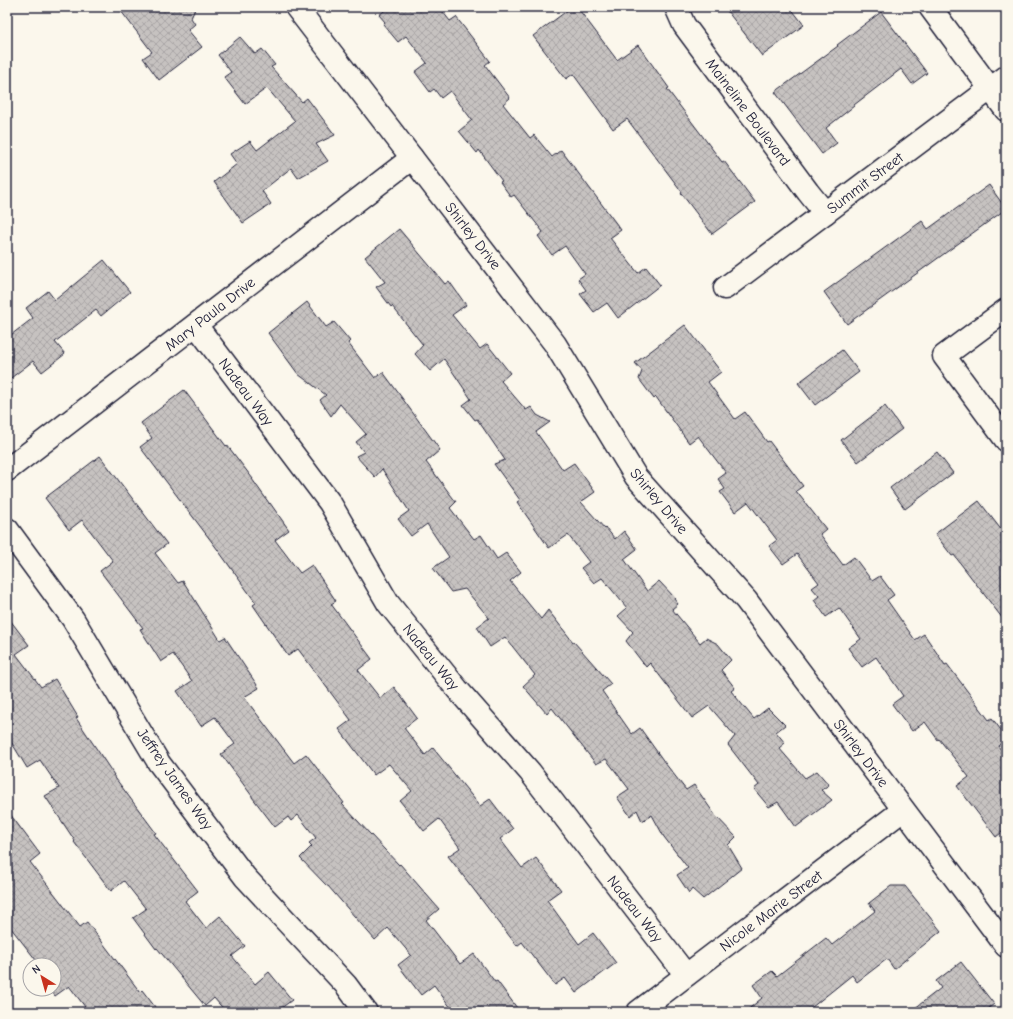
<svg xmlns="http://www.w3.org/2000/svg" width="1013" height="1019" viewBox="0 0 1013 1019" font-family="'Comic Neue',sans-serif">
<defs>
<pattern id="building-cross-hatch" width="8" height="8" patternUnits="userSpaceOnUse"><rect width="8" height="8" fill="#c6c2c0"/><path d="M0 0l8 8M0 8l8-8" fill="none" stroke="#aaa6a6"/></pattern>
</defs>
<rect width="100%" height="100%" fill="#fbf7ec"/>
<filter id="ink" filterUnits="userSpaceOnUse"><feTurbulence type="fractalNoise" baseFrequency=".025" numOctaves="2"/><feDisplacementMap in="SourceGraphic" scale="8" xChannelSelector="R" yChannelSelector="G"/><feConvolveMatrix kernelMatrix="1 2 1 2 8 2 1 2 1" color-interpolation-filters="sRGB"/></filter>
<g filter="url(#ink)">
<!-- building -->
<g fill="url(#building-cross-hatch)" stroke="#22223b">
<path d="M 118,7 L 196,7 L 191,18 L 195,24 L 188,30 L 202,47 L 159,80 L 143,58 L 152,52 Z"/>
<path d="M 389,7 L 439,7 L 450,21 L 456,17 L 490,61 L 485,65 L 510,98 L 503,104 L 530,138 L 534,135 L 552,157 L 561,150 L 621,230 L 610,238 L 638,273 L 646,267 L 660,285 L 618,318 L 607,303 L 594,312 L 580,294 L 586,290 L 578,279 L 585,274 L 565,246 L 552,255 L 538,236 L 543,232 L 514,195 L 511,197 L 500,182 L 502,181 L 479,150 L 477,153 L 459,131 L 472,120 L 450,91 L 441,98 L 434,89 L 430,92 L 415,72 L 427,63 L 406,36 L 398,42 L 383,24 L 385,22 L 379,15 Z"/>
<path d="M 572,7 L 577,7 L 617,60 L 638,45 L 669,88 L 667,89 L 722,162 L 724,161 L 755,202 L 712,234 L 681,193 L 682,192 L 627,119 L 613,129 L 573,74 L 566,79 L 533,36 Z"/>
<path d="M 724,7 L 790,7 L 804,25 L 762,56 Z"/>
<path d="M 881,12 L 927,73 L 912,84 L 901,69 L 854,105 L 854,106 L 826,128 L 837,143 L 822,154 L 775,92 L 838,46 L 837,45 Z"/>
<path d="M 240,37 L 255,54 L 262,49 L 275,65 L 271,67 L 302,102 L 307,98 L 335,135 L 316,144 L 328,161 L 298,178 L 291,168 L 262,191 L 271,204 L 243,223 L 214,182 L 237,164 L 230,154 L 250,141 L 257,150 L 295,121 L 267,88 L 245,104 L 224,77 L 231,72 L 218,55 Z"/>
<path d="M 989,185 L 1006,209 L 847,324 L 824,292 L 922,221 L 928,229 Z"/>
<path d="M 399,229 L 445,284 L 449,281 L 466,305 L 452,315 L 480,349 L 487,344 L 510,373 L 501,381 L 526,410 L 531,407 L 537,415 L 550,422 L 536,432 L 563,470 L 574,463 L 595,492 L 581,502 L 605,529 L 606,528 L 615,539 L 624,531 L 637,549 L 624,559 L 647,591 L 659,581 L 675,598 L 674,599 L 678,604 L 672,609 L 700,643 L 706,638 L 718,644 L 731,660 L 721,670 L 735,688 L 731,691 L 754,719 L 768,708 L 785,725 L 776,732 L 785,743 L 779,748 L 805,778 L 817,771 L 829,785 L 821,790 L 832,800 L 796,827 L 778,802 L 769,807 L 754,789 L 759,785 L 728,745 L 735,736 L 709,706 L 692,718 L 650,663 L 646,667 L 626,641 L 633,632 L 618,616 L 627,608 L 602,578 L 594,583 L 581,568 L 589,562 L 568,535 L 549,548 L 517,502 L 520,500 L 494,464 L 505,460 L 477,419 L 475,420 L 463,405 L 471,399 L 444,359 L 430,371 L 415,354 L 423,345 L 392,306 L 391,307 L 376,287 L 385,282 L 365,257 Z"/>
<path d="M 104,260 L 130,292 L 101,316 L 96,310 L 55,342 L 65,354 L 42,372 L 33,361 L 7,381 L 7,338 L 33,318 L 26,308 L 48,291 L 55,300 Z"/>
<path d="M 307,302 L 326,327 L 334,322 L 350,341 L 348,343 L 375,378 L 383,372 L 440,450 L 426,462 L 456,502 L 450,508 L 474,539 L 481,535 L 497,559 L 506,553 L 521,572 L 510,581 L 541,619 L 548,610 L 573,642 L 574,642 L 611,684 L 602,691 L 632,734 L 640,728 L 665,763 L 686,790 L 694,785 L 715,815 L 736,837 L 728,845 L 742,868 L 703,899 L 692,889 L 689,893 L 677,875 L 688,868 L 664,837 L 652,815 L 642,821 L 637,810 L 630,816 L 617,797 L 629,789 L 606,759 L 596,764 L 552,708 L 547,714 L 523,686 L 535,675 L 505,637 L 490,647 L 477,627 L 489,618 L 465,589 L 451,592 L 433,568 L 449,557 L 427,524 L 411,536 L 398,519 L 409,511 L 382,469 L 375,477 L 356,456 L 364,452 L 356,442 L 366,434 L 340,404 L 331,416 L 320,400 L 326,395 L 298,374 L 268,333 Z"/>
<path d="M 685,325 L 721,372 L 708,382 L 735,419 L 745,412 L 767,442 L 769,441 L 803,486 L 796,491 L 826,529 L 820,534 L 843,565 L 854,557 L 872,581 L 880,576 L 894,595 L 887,600 L 915,640 L 924,634 L 945,665 L 947,664 L 989,720 L 992,718 L 1006,737 L 1006,740 L 998,746 L 1006,756 L 1006,829 L 996,837 L 957,786 L 969,777 L 939,739 L 938,740 L 925,722 L 912,731 L 892,704 L 903,696 L 876,657 L 862,667 L 848,648 L 861,639 L 839,608 L 826,617 L 814,600 L 819,596 L 812,588 L 819,583 L 797,554 L 783,564 L 769,546 L 777,540 L 748,502 L 735,512 L 720,492 L 725,489 L 718,479 L 726,473 L 698,436 L 689,443 L 656,397 L 654,399 L 639,379 L 642,371 L 635,363 Z"/>
<path d="M 842,350 L 859,372 L 815,405 L 798,383 Z"/>
<path d="M 184,390 L 226,446 L 227,445 L 253,479 L 252,479 L 269,503 L 269,504 L 270,503 L 289,530 L 275,540 L 300,573 L 312,565 L 336,601 L 331,604 L 372,659 L 358,670 L 380,698 L 394,687 L 417,718 L 404,728 L 425,755 L 433,748 L 480,806 L 490,799 L 513,829 L 500,839 L 522,868 L 536,858 L 561,890 L 547,900 L 579,944 L 593,933 L 616,963 L 576,993 L 565,978 L 555,985 L 522,942 L 517,946 L 448,856 L 460,848 L 439,819 L 424,831 L 400,801 L 412,791 L 389,764 L 374,775 L 339,729 L 351,720 L 298,649 L 288,656 L 253,605 L 256,603 L 215,546 L 140,447 L 152,438 L 141,423 Z"/>
<path d="M 885,406 L 902,429 L 858,462 L 841,440 Z"/>
<path d="M 937,452 L 953,473 L 905,509 L 890,488 Z"/>
<path d="M 100,456 L 167,544 L 155,553 L 178,583 L 183,581 L 220,640 L 225,637 L 259,688 L 244,697 L 294,763 L 306,754 L 344,803 L 342,804 L 399,865 L 400,864 L 439,909 L 426,920 L 460,964 L 474,954 L 495,982 L 497,981 L 520,1012 L 454,1012 L 434,985 L 421,995 L 398,965 L 411,955 L 388,928 L 375,940 L 328,886 L 327,886 L 300,858 L 312,846 L 309,843 L 316,838 L 298,815 L 291,821 L 288,817 L 275,827 L 252,797 L 252,796 L 221,754 L 235,744 L 215,717 L 201,726 L 177,691 L 192,681 L 173,654 L 161,662 L 140,629 L 143,628 L 100,571 L 113,561 L 82,520 L 69,530 L 45,498 Z"/>
<path d="M 979,501 L 1006,536 L 1006,623 L 954,555 L 952,556 L 935,534 Z"/>
<path d="M 7,616 L 29,645 L 16,654 L 41,687 L 55,679 L 78,717 L 76,718 L 114,775 L 113,775 L 156,833 L 154,834 L 198,891 L 185,901 L 206,928 L 220,916 L 245,946 L 232,956 L 255,984 L 269,972 L 292,1000 L 276,1012 L 226,1012 L 214,998 L 205,1006 L 157,948 L 156,949 L 133,918 L 146,909 L 124,881 L 111,891 L 74,842 L 75,841 L 45,796 L 59,788 L 40,760 L 27,768 L 7,735 Z"/>
<path d="M 7,810 L 40,854 L 30,862 L 80,927 L 87,922 L 140,992 L 142,990 L 159,1012 L 89,1012 L 69,986 L 55,996 L 50,989 L 54,989 L 54,965 L 32,965 L 31,964 L 36,960 L 7,923 Z"/>
<path d="M 891,886 L 905,886 L 941,931 L 894,969 L 887,959 L 857,982 L 852,975 L 806,1012 L 745,1012 L 762,998 L 753,985 L 772,971 L 777,976 L 826,938 L 832,945 L 875,911 L 869,903 Z"/>
<path d="M 961,962 L 994,1004 L 984,1012 L 910,1012 L 941,988 L 936,981 Z"/>
</g>
<g fill="none" stroke-linecap="round" stroke-linejoin="round">
<defs>
<g id="street">
<path d="M 296,7 L 555,344 L 636,477 L 746,600 L 1006,946"/>
<path d="M 676,7 L 684,25 L 808,192 L 825,213"/>
<path d="M 725,288 L 990,89"/>
<path d="M 1006,310 L 944,356 L 1006,440"/>
<path d="M 196,325 L 330,503 L 388,603 L 457,689 L 530,772 L 686,975"/>
<path d="M 7,470 L 412,158"/>
<path d="M 7,529 L 73,619 L 159,763 L 245,877 L 346,985 L 366,1012"/>
<path d="M 638,1012 L 903,810"/>
</g>
<g id="secondary">
<path d="M 930,7 L 1006,110"/>
<path d="M 990,89 L 1006,77"/>
</g>
</defs>
<!-- street casing -->
<use href="#street" stroke="#22223b" stroke-width="25"/>
<!-- secondary casing -->
<use href="#secondary" stroke="#22223b" stroke-width="25"/>
<!-- street -->
<use href="#street" stroke="#fbf7ec" stroke-width="22"/>
<!-- secondary -->
<use href="#secondary" stroke="#fbf7ec" stroke-width="22"/>
</g>
</g>
<g text-anchor="middle" stroke-width="3" stroke-linejoin="round" paint-order="stroke">
<!-- street labels -->
<g font-size="15" fill="#22223b" stroke="#fbf7ec">
<text transform="translate(748 112) rotate(53)" y="5">Maineline Boulevard</text>
<text transform="translate(865 183) rotate(-37)" y="5">Summit Street</text>
<text transform="translate(473 236) rotate(52)" y="5">Shirley Drive</text>
<text transform="translate(210 314) rotate(-38)" y="5">Mary Paula Drive</text>
<text transform="translate(246 392) rotate(53)" y="5">Nadeau Way</text>
<text transform="translate(659 501) rotate(50)" y="5">Shirley Drive</text>
<text transform="translate(431 657) rotate(51)" y="5">Nadeau Way</text>
<text transform="translate(861 753) rotate(53)" y="5">Shirley Drive</text>
<text transform="translate(175 779) rotate(55)" y="5">Jeffrey James Way</text>
<text transform="translate(635 909) rotate(52)" y="5">Nadeau Way</text>
<text transform="translate(771 911) rotate(-37)" y="5">Nicole Marie Street</text>
</g>
</g>
<!-- margin -->
<rect width="1013" height="1019" fill="none" stroke="#fbf7ec" stroke-width="24"/>
<rect x="12" y="12" width="989" height="995" fill="none" stroke="#22223b" stroke-width="1.5" filter="url(#ink)"/>
<!-- north arrow -->
<g transform="translate(42 977) rotate(323)"><circle r="19" fill="#fbf7ec" stroke="#a4a2a5"/>
<path d="M0-3L7 15L0 10L-7 15Z" fill="#c8321e"/>
<text y="-6" font-size="11" font-weight="bold" text-anchor="middle" fill="#22223b">N</text>
</g>
</svg>
